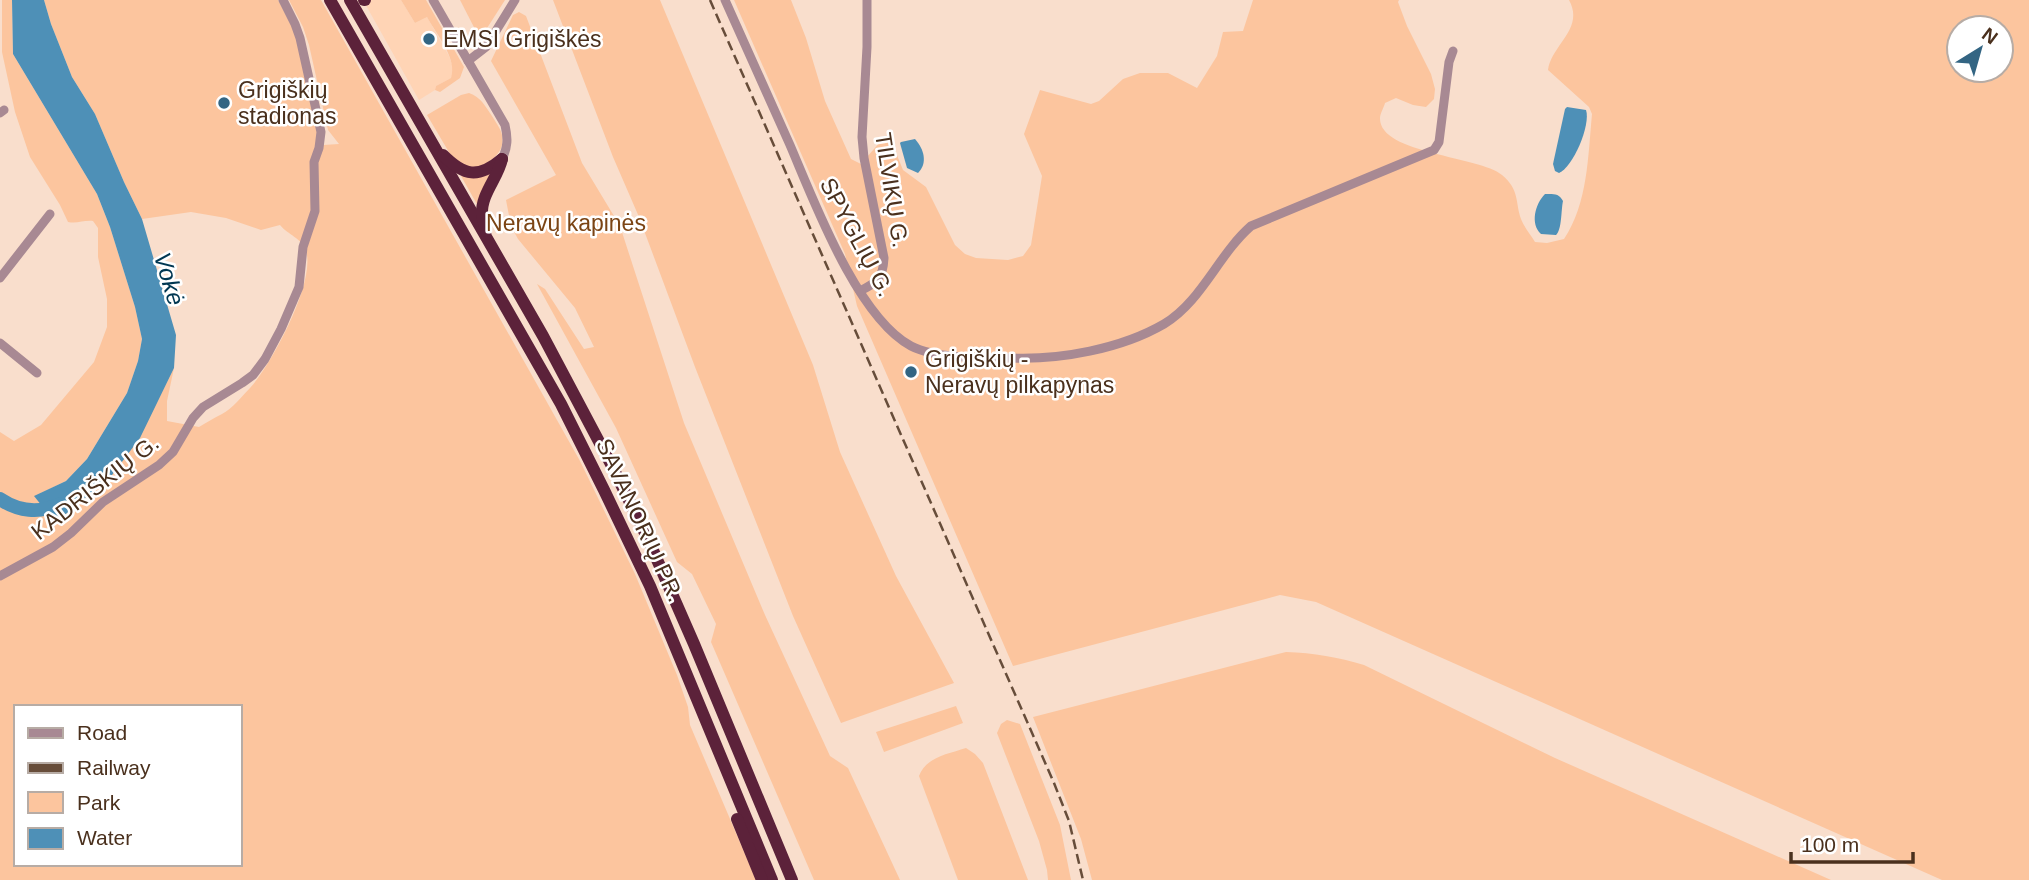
<svg xmlns="http://www.w3.org/2000/svg" width="2029" height="880" viewBox="0 0 2029 880" font-family="Arial,sans-serif">
<rect width="100%" height="100%" fill="#f9decc"/>
<!-- built -->
<path fill="#ffd4b5" d="M 363,0 L 401,0 L 415,23 L 427,17 L 449,56 L 454,70 L 451,78 L 436,86 L 435,90 L 419,100 Z"/>
<!-- green -->
<g fill="#fcc59e" fill-rule="evenodd">
<path d="M 2,0 L 12,0 L 13,54 L 97,194 L 110,227 L 135,307 L 142,339 L 138,361 L 127,393 L 87,459 L 66,481 L 41,493 L 60,518 C 116,486 146,424 174,368 L 167,401 L 167,421 L 199,427 C 207,422 214,418 222,414 C 232,409 242,396 250,388 C 271,365 316,282 306,251 C 302,238 288,235 280,225 L 261,230 L 226,218 L 191,212 L 142,219 L 124,182 L 95,114 L 72,77 L 51,24 L 44,0 L 278,0 L 296,34 L 323,145 L 339,144 L 328,130 L 309,45 L 303,27 L 289,0 L 321,0 L 580,461 L 635,574 L 677,675 L 688,707 L 690,725 L 756,880 L 0,880 L 0,432 L 14,441 L 41,425 L 94,362 L 107,327 L 107,299 L 98,257 L 98,228 L 93,221 C 84,220 77,224 68,222 L 60,205 L 30,157 L 15,112 L 2,52 ZM 16,707 L 240,707 L 240,864 L 16,864 Z"/>
<path d="M 401,0 L 426,0 L 464,67 L 460,78 L 440,92 L 435,90 L 436,86 L 451,78 C 458,59 436,34 427,17 L 415,23 Z"/>
<path d="M 460,0 L 505,0 L 482,36 L 478,35 Z"/>
<path d="M 553,0 L 660,0 L 813,365 L 840,452 L 896,576 L 954,683 L 841,723 L 793,616 L 695,367 L 639,217 L 613,157 Z"/>
<path d="M 734,0 L 791,0 L 806,38 L 825,101 L 851,159 L 861,164 L 880,142 L 890,138 L 903,170 L 926,187 L 955,245 L 965,254 L 976,258 L 1008,260 L 1023,256 L 1031,245 L 1042,176 L 1024,134 L 1040,90 L 1091,104 L 1099,101 L 1123,79 L 1140,73 L 1168,73 L 1197,88 L 1217,56 L 1223,32 L 1243,31 L 1253,0 L 1399,0 L 1398,2 L 1407,26 L 1431,74 L 1435,89 L 1434,99 L 1426,107 L 1413,105 L 1396,98 L 1385,103 C 1384,107 1380,114 1380,118 C 1379,154 1480,156 1502,175 C 1520,190 1515,202 1521,219 C 1524,227 1531,235 1535,242 L 1547,243 L 1564,239 C 1588,203 1588,156 1592,114 L 1589,107 L 1548,70 C 1551,45 1585,29 1569,0 L 2029,0 L 2029,880 L 1942,880 L 1316,602 L 1280,595 L 1013,666 L 857,306 L 845,254 ZM 1959,28 L 2001,28 L 2001,70 L 1959,70 Z"/>
<path d="M 519,12 L 526,16 L 582,163 L 620,226 L 684,423 L 765,615 L 830,756 L 848,768 L 900,880 L 814,880 L 711,642 L 716,624 L 692,574 L 677,562 L 616,428 L 537,284 L 545,289 L 584,349 L 594,347 L 575,308 L 518,239 L 511,226 L 506,200 L 556,175 L 491,61 L 513,15 Z"/>
<path d="M 469,93 C 481,97 485,106 492,116 C 495,121 501,129 502,135 C 506,155 487,163 473,170 L 453,159 L 427,115 L 461,95 Z"/>
<path d="M 494,172 L 478,206 L 461,176 Z"/>
<path d="M 1286,652 C 1314,653 1338,657 1364,665 L 1555,758 L 1831,880 L 1092,880 L 1081,839 L 1033,717 Z"/>
<path d="M 956,706 L 963,723 L 884,752 L 876,732 Z"/>
<path d="M 1007,720 L 1020,724 L 1060,825 L 1071,880 L 1048,880 L 1047,870 L 1039,841 L 997,733 L 1001,724 Z"/>
<path d="M 966,748 L 975,754 L 983,763 L 1028,880 L 958,880 L 919,776 C 926,757 948,754 966,748 Z"/>
</g>
<!-- water -->
<g fill="#4e90b7">
<path d="M 12,0 L 44,0 L 51,24 L 72,77 L 95,114 L 124,182 L 142,219 L 176,335 L 174,368 L 140,438 L 112,475 L 69,512 L 54,521 L 34,496 L 66,481 L 87,459 L 127,393 L 138,361 L 142,339 L 135,307 L 110,227 L 97,194 L 13,54 Z"/>
<path d="M 1567,107 L 1586,110 C 1591,125 1573,167 1559,173 L 1555,171 L 1553,164 L 1565,109 Z"/>
<path d="M 915,139 C 924,149 928,163 918,173 L 907,168 L 900,143 L 901,142 Z"/>
<path d="M 1545,194 C 1553,194 1559,193 1563,201 C 1561,210 1562,230 1556,235 L 1541,234 C 1530,224 1535,204 1545,194 Z"/>
</g>
<g fill="none" stroke-linecap="round" stroke-linejoin="round">
<!-- river -->
<path stroke="#4e90b7" stroke-width="14" d="M 0,499 C 18,511 39,514 60,504"/>
<!-- minor -->
<g stroke="#a88993" stroke-width="9">
<path d="M 433,0 L 505,125 C 508,138 508,147 502,159"/>
<path d="M 725,0 C 747,48 768,97 790,145 C 814,201 857,317 911,346 C 936,359 983,358 1011,358 C 1060,360 1121,349 1164,324 C 1202,301 1218,255 1251,226 L 1434,150 L 1439,142 L 1449,62 L 1453,51"/>
<path d="M 468,61 L 486,47 L 515,0"/>
<path d="M 0,113 L 4,110"/>
<path d="M 0,278 L 50,214"/>
<path d="M 860,291 C 878,282 883,278 884,258 L 864,158 L 862,137 L 867,47 L 867,0"/>
<path d="M 0,343 L 37,373"/>
<path d="M 0,576 L 53,547 L 71,533 L 103,502 L 159,465 L 173,452 L 193,418 L 203,407 L 242,383 L 253,375 L 265,359 L 281,329 L 299,287 L 303,247 L 315,211 L 314,162 L 319,148 L 321,132 L 300,38 L 295,24 L 283,0"/>
</g>
<!-- highway -->
<g stroke="#5c223a" stroke-width="12">
<path d="M 330,0 L 561,404 L 604,490 L 650,586 L 772,880"/>
<path d="M 350,0 L 543,336 L 613,468 L 648,539 L 694,644 L 792,880"/>
<path d="M 364,0 L 365,0"/>
<path d="M 443,155 C 464,176 478,179 502,159"/>
<path d="M 486,231 C 485,226 483,219 482,214 C 481,194 498,178 502,159"/>
<path d="M 737,819 L 762,880"/>
</g>
<!-- rail -->
<path stroke="#674d3a" stroke-width="2.5" stroke-dasharray="10 5" stroke-linecap="butt" d="M 710,0 L 1054,783 L 1069,821 L 1083,880"/>
</g>
<!-- markers -->
<g fill="#336583" stroke="#fff" stroke-width="2.5">
<circle cx="429" cy="39" r="7"/>
<circle cx="224" cy="103" r="7"/>
<circle cx="911" cy="372" r="7"/>
</g>
<g text-anchor="middle" stroke-width="5" stroke-linejoin="round" paint-order="stroke">
<!-- poi labels -->
<g font-size="23" fill="#4a301d" stroke="#fff" text-anchor="start">
<text x="443" y="47">EMSI Grigiškės</text>
<text x="238" y="98">Grigiškių<tspan x="238" dy="26">stadionas</tspan></text>
<text x="925" y="367">Grigiškių -<tspan x="925" dy="26">Neravų pilkapynas</tspan></text>
</g>
<!-- street labels -->
<g font-size="23" fill="#4a301d" stroke="#fff">
<text transform="translate(892 190) rotate(81)" y="8">TILVIKŲ G.</text>
<text transform="translate(857 237) rotate(62)" y="8">SPYGLIŲ G.</text>
<text transform="translate(95 487) rotate(-38)" y="8">KADRIŠKIŲ G.</text>
<text transform="translate(640 520) rotate(65)" y="8">SAVANORIŲ PR.</text>
</g>
<!-- park labels -->
<g font-size="23" fill="#7b4414" stroke="#fff">
<text x="566" y="231">Neravų kapinės</text>
</g>
<!-- water labels -->
<g font-size="24" font-style="italic" fill="#003752" stroke="#fff">
<text transform="translate(169 279) rotate(73)" y="8">Vokė</text>
</g>
</g>
<!-- legend -->
<rect x="14" y="705" width="228" height="161" fill="#ffffff" stroke="#b7aca5" stroke-width="2"/>
<rect x="28" y="728" width="35" height="10" fill="#a88993" stroke="#b7aca5" stroke-width="2"/>
<text x="77" y="740" font-size="21" fill="#4a301d">Road</text>
<rect x="28" y="763" width="35" height="10" fill="#674d3a" stroke="#b7aca5" stroke-width="2"/>
<text x="77" y="775" font-size="21" fill="#4a301d">Railway</text>
<rect x="28" y="792" width="35" height="21" fill="#fcc59e" stroke="#b7aca5" stroke-width="2"/>
<text x="77" y="810" font-size="21" fill="#4a301d">Park</text>
<rect x="28" y="828" width="35" height="21" fill="#4e90b7" stroke="#b7aca5" stroke-width="2"/>
<text x="77" y="845" font-size="21" fill="#4a301d">Water</text>
<!-- north arrow -->
<g transform="translate(1980 49) rotate(37)"><circle r="33" fill="#ffffff" stroke="#b7aca5" stroke-width="2"/>
<path d="M0-5L12 26L0 18L-12 26Z" fill="#336583"/>
<text y="-10" font-size="19" font-weight="bold" text-anchor="middle" fill="#4a301d">N</text>
</g>
<!-- scale -->
<path d="M1791 852v10h122v-10" fill="none" stroke="#4a301d" stroke-width="3.5"/>
<text x="1801" y="852" font-size="21" fill="#4a301d" stroke="#ffffff" stroke-width="5" paint-order="stroke">100 m</text>
</svg>
